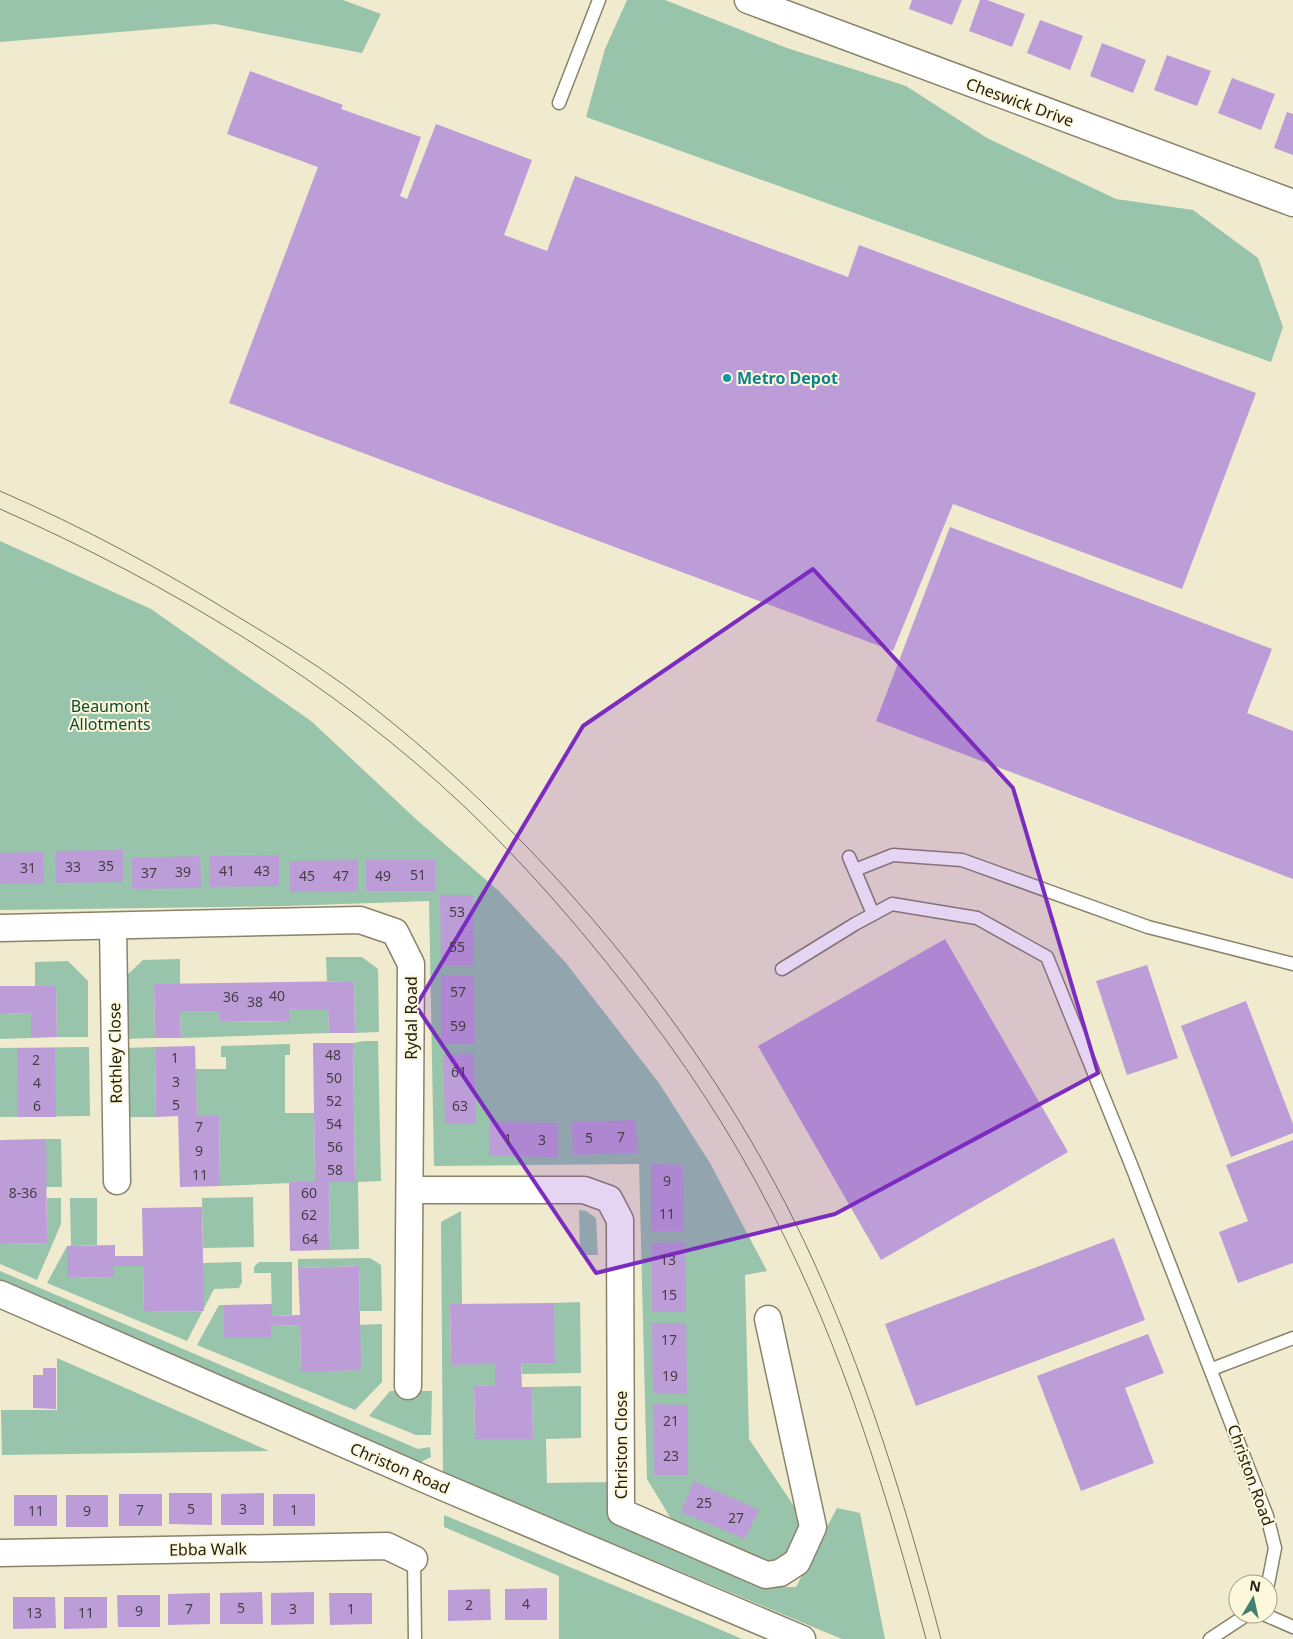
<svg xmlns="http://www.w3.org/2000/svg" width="1293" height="1639" viewBox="0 0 1293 1639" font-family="'Noto Sans',sans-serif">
<rect width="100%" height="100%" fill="#f0eace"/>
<!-- green -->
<g fill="#98c4ab">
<path d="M 0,0 L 343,0 L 381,14 L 362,53 L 215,24 L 0,42 Z"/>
<path d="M 627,0 L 665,0 L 787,48 L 906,86 L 987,138 L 1116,199 L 1193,210 L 1258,258 L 1283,327 L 1271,362 L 586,117 L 605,49 Z"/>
<path d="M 0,541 L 151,609 L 311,721 L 418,821 L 500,892 L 566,963 L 659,1083 L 710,1163 L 767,1271 L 745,1275 L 749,1439 L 802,1518 C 798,1540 788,1562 763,1563 L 682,1525 L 670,1517 L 647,1479 L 639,1164 L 434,1166 L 429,901 L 285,906 L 0,910 Z"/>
<path d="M 326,957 L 362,957 L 378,969 L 379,1032 L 355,1033 L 354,981 L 327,981 Z"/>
<path d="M 180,959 L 180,984 L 154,984 L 155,1038 L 123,1039 L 122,980 L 143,960 Z"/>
<path d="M 68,961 L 88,981 L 88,1037 L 57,1037 L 56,986 L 35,986 L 35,962 Z"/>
<path d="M 289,1009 L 328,1009 L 329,1033 L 181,1038 L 180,1011 L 220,1011 L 220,1022 L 289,1021 Z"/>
<path d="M 31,1013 L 31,1038 L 0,1039 L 0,1014 Z"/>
<path d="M 364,1041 L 378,1041 L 381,1181 L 358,1182 L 359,1249 L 330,1250 L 329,1182 L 355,1181 L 353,1043 Z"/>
<path d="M 290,1044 L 290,1055 L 285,1055 L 285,1113 L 314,1113 L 315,1182 L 220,1186 L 219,1116 L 197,1116 L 195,1069 L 226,1069 L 226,1057 L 221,1057 L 221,1046 Z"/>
<path d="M 89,1047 L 90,1116 L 0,1117 L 0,1048 Z"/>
<path d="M 155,1047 L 156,1117 L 125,1117 L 124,1048 Z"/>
<path d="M 46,1139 L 61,1139 L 62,1187 L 46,1187 Z"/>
<path d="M 253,1197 L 254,1247 L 203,1248 L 202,1198 Z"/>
<path d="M 47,1198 L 61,1198 L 61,1224 L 37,1280 L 0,1264 L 0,1244 L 47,1243 Z"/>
<path d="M 70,1198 L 97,1198 L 97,1245 L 71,1246 Z"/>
<path d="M 579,1210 L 586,1211 L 596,1218 L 598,1255 L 580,1255 Z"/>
<path d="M 461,1211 L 462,1304 L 450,1305 L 451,1364 L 495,1364 L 495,1385 L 474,1386 L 475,1439 L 533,1439 L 532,1387 L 581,1386 L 581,1438 L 546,1439 L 547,1483 L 612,1482 L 614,1521 L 619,1526 L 760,1587 L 796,1587 L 837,1508 L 860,1513 L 885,1639 L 842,1639 L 443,1473 L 441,1222 Z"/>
<path d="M 67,1246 L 68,1278 L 114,1277 L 114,1266 L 143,1266 L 144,1312 L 203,1311 L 203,1263 L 241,1262 L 242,1282 L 239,1288 L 214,1289 L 187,1341 L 47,1283 Z"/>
<path d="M 370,1258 L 381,1265 L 382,1311 L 360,1311 L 359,1266 L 298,1268 L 298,1259 Z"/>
<path d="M 259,1262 L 292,1262 L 292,1315 L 272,1316 L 271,1273 L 254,1273 L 254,1267 Z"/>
<path d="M 0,1271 L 418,1449 L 430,1447 L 431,1457 L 417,1464 L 0,1282 Z"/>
<path d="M 580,1302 L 581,1373 L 522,1374 L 521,1363 L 554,1303 Z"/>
<path d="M 219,1305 L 224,1305 L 225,1337 L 271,1337 L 271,1326 L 300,1325 L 301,1371 L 360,1370 L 360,1325 L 382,1324 L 382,1382 L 355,1410 L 197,1345 Z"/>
<path d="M 57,1358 L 269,1451 L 2,1455 L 1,1410 L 57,1410 Z"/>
<path d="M 390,1391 L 432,1391 L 431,1435 L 416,1435 L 369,1416 Z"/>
<path d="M 444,1515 L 705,1623 L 742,1639 L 559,1639 L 559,1576 L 444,1527 Z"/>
</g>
<!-- building -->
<g fill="#bc9dd8">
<path d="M 912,0 L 962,0 L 952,25 L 909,9 Z"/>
<path d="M 980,0 L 987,0 L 1025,14 L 1012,47 L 969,31 Z"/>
<path d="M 1040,20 L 1083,36 L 1070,70 L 1027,53 Z"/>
<path d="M 1102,43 L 1146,60 L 1133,93 L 1090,76 Z"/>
<path d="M 1167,55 L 1211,71 L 1197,106 L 1154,90 Z"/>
<path d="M 250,71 L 343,105 L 341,109 L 421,137 L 400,196 L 407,199 L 436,124 L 532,160 L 504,235 L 547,251 L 575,176 L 848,277 L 859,245 L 1256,393 L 1182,589 L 953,504 L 893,651 L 229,403 L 318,167 L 227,134 Z"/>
<path d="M 1232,78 L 1275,94 L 1261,130 L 1218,113 Z"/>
<path d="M 1287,112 L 1293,114 L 1293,155 L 1274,148 Z"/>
<path d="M 950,527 L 1272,649 L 1247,713 L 1293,731 L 1293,879 L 876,721 Z"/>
<path d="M 123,850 L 123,882 L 56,883 L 55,851 Z"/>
<path d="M 43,852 L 44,883 L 0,884 L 0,853 Z"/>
<path d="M 279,855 L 279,886 L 210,887 L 209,856 Z"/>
<path d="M 200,856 L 201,888 L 132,889 L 132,858 Z"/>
<path d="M 435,859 L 435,891 L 366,891 L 366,860 Z"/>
<path d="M 358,860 L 358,891 L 290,892 L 290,861 Z"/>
<path d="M 440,895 L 473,895 L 474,965 L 441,965 Z"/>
<path d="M 945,939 L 1068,1152 L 881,1260 L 758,1046 Z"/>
<path d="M 1147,965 L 1178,1058 L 1127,1075 L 1096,981 Z"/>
<path d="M 441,975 L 474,975 L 475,1044 L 441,1044 Z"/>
<path d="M 354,981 L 355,1033 L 329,1033 L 328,1009 L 289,1009 L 290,1021 L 266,1021 L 220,1022 L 220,1011 L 180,1011 L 181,1038 L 155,1038 L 154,984 Z"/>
<path d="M 0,986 L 56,986 L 57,1037 L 31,1038 L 31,1013 L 0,1014 Z"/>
<path d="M 1246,1001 L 1293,1124 L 1293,1133 L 1231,1157 L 1181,1026 Z"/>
<path d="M 313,1043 L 353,1043 L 355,1182 L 329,1182 L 330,1250 L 290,1251 L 289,1182 L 315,1182 Z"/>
<path d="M 195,1046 L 197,1116 L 219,1115 L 220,1186 L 180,1187 L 178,1116 L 156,1117 L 155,1047 Z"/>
<path d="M 17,1048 L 55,1048 L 56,1117 L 18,1117 Z"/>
<path d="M 474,1054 L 476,1123 L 445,1124 L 443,1055 Z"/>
<path d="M 636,1120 L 637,1153 L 573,1155 L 572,1122 Z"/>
<path d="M 490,1122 L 558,1123 L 558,1157 L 489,1156 Z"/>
<path d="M 46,1139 L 47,1243 L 0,1244 L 0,1140 Z"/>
<path d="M 1293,1140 L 1293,1263 L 1238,1283 L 1219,1232 L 1248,1221 L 1226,1165 Z"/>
<path d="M 651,1164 L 683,1165 L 684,1231 L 651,1231 Z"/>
<path d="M 202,1207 L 204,1311 L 144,1312 L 143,1266 L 114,1266 L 114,1277 L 67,1278 L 67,1246 L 115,1245 L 115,1256 L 143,1256 L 142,1208 Z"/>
<path d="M 1114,1238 L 1145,1320 L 916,1406 L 885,1324 Z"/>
<path d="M 685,1242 L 686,1312 L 652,1312 L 652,1243 Z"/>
<path d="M 359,1266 L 361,1370 L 301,1372 L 300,1325 L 271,1326 L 271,1337 L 224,1337 L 224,1305 L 272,1304 L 272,1316 L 300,1315 L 298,1268 Z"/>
<path d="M 554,1303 L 555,1363 L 521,1363 L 522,1387 L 532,1387 L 533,1439 L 475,1439 L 474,1386 L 495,1385 L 495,1364 L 451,1365 L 450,1304 Z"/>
<path d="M 652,1323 L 686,1323 L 687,1393 L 653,1393 Z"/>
<path d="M 1148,1334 L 1164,1373 L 1125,1388 L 1154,1463 L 1081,1491 L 1037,1376 Z"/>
<path d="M 43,1368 L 56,1368 L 56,1409 L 33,1408 L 33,1375 L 43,1375 Z"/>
<path d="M 653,1404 L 688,1405 L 688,1475 L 654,1475 Z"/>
<path d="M 694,1481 L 759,1510 L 745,1539 L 681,1512 Z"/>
<path d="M 169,1493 L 212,1493 L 212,1525 L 169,1524 Z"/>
<path d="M 264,1493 L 264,1525 L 221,1525 L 221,1494 Z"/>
<rect x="119" y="1494" width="43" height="32"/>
<rect x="273" y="1494" width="42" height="32"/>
<rect x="14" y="1495" width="43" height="31"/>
<rect x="66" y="1495" width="42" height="32"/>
<path d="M 547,1588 L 547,1620 L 505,1620 L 505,1589 Z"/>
<path d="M 490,1589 L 491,1620 L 448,1621 L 448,1590 Z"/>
<path d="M 262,1592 L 263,1624 L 220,1624 L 220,1593 Z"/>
<path d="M 314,1592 L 314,1624 L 271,1625 L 271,1593 Z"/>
<path d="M 210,1593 L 210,1624 L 168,1625 L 168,1594 Z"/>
<path d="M 329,1593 L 372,1593 L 372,1624 L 330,1625 Z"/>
<path d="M 117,1595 L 160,1595 L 160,1627 L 118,1627 Z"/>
<path d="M 13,1597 L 55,1597 L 56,1628 L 13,1629 Z"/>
<path d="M 64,1597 L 107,1597 L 107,1628 L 64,1629 Z"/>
</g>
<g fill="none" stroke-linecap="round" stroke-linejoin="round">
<defs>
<g id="lane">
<path d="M 559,103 L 599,0"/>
<path d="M 849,857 L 873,914"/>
<path d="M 855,870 L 893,855 L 962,860 L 1148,927 L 1293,964"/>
<path d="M 782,969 L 855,924 L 892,904 L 977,918 L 1047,957 L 1132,1167 L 1267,1516 L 1275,1548 L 1268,1584"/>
<path d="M 1212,1369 L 1293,1338"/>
<path d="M 414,1559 L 415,1639"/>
<path d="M 1263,1614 L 1293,1627"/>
<path d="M 1210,1639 L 1248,1614"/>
</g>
<g id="street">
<path d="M 748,0 L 1293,203"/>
<path d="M 113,926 L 117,1181"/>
<path d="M 0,928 L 360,920 L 395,932 L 411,964 L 408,1386"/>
<path d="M 410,1190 L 584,1190 L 609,1199 L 620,1220 L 621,1512 L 766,1575 L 780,1573 L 797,1562 L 813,1527 L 768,1319"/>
<path d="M 0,1294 L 436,1484 L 802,1639"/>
<path d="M 0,1553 L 387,1546 L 414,1559"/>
</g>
</defs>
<!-- lane casing -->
<use href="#lane" stroke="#89836a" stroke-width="15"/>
<!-- street casing -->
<use href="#street" stroke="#89836a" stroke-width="29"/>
<!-- lane -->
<use href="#lane" stroke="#fff" stroke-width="12"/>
<!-- street -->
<use href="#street" stroke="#fff" stroke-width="26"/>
<!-- tram -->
<g stroke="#7a7664" stroke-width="1">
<path d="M 0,491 C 83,527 163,570 240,618 C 275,639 311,661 344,685 C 532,825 705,1031 805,1243 C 864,1368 906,1506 941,1639"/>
<path d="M 0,509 C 168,583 333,682 467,809 C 524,864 576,923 625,986 C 682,1058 732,1133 774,1216 C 843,1349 887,1495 926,1639"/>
</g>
</g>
<!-- marked area -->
<path fill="#7b2cbf" fill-opacity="0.2" stroke="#7b2cbf" stroke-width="4" stroke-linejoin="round" d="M 813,569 L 1013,788 L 1098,1073 L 835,1214 L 596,1273 L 416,1006 L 583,726 Z"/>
<!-- markers -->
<circle fill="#0f9aa8" stroke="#fdf8db" stroke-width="2" cx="727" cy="378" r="5"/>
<g text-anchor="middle" stroke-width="4" stroke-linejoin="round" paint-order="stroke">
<!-- number labels -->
<g font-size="14" fill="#473e45">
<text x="106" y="871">35</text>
<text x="73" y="872">33</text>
<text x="28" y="873">31</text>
<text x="227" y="876">41</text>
<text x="262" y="876">43</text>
<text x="183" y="877">39</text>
<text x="149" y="878">37</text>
<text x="418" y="880">51</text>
<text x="307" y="881">45</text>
<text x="341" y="881">47</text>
<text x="383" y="881">49</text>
<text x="457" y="917">53</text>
<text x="457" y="952">55</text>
<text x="458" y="997">57</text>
<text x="277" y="1001">40</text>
<text x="231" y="1002">36</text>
<text x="255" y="1007">38</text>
<text x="458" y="1031">59</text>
<text x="333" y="1060">48</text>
<text x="175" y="1063">1</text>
<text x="36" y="1065">2</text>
<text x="459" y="1077">61</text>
<text x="334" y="1083">50</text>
<text x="176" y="1087">3</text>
<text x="37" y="1088">4</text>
<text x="334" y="1106">52</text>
<text x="176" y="1110">5</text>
<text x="37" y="1111">6</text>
<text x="460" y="1111">63</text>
<text x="334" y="1129">54</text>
<text x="199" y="1132">7</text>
<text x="621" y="1142">7</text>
<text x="589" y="1143">5</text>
<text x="508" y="1144">1</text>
<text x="542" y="1145">3</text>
<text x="335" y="1152">56</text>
<text x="199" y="1156">9</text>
<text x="335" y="1175">58</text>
<text x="200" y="1180">11</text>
<text x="667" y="1186">9</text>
<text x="23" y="1198">8-36</text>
<text x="309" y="1198">60</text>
<text x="667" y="1219">11</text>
<text x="309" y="1220">62</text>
<text x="310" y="1244">64</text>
<text x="668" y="1265">13</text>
<text x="669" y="1300">15</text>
<text x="669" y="1345">17</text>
<text x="670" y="1381">19</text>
<text x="671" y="1426">21</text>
<text x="671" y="1461">23</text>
<text x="704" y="1508">25</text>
<text x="191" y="1514">5</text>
<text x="243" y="1514">3</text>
<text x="140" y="1515">7</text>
<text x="294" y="1515">1</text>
<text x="36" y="1516">11</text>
<text x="87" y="1516">9</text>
<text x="736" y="1523">27</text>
<text x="526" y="1609">4</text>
<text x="469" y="1610">2</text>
<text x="241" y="1613">5</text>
<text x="189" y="1614">7</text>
<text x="293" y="1614">3</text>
<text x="351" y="1614">1</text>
<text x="139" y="1616">9</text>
<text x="34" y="1618">13</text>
<text x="86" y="1618">11</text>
</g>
<!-- street labels -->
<g font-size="16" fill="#201e14" stroke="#fdf8db">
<text transform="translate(1020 102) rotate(20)" y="6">Cheswick Drive</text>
<text transform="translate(411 1018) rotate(-90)" y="6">Rydal Road</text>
<text transform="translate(115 1053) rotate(-91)" y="6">Rothley Close</text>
<text transform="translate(621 1445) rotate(-90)" y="6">Christon Close</text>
<text transform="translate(400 1468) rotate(23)" y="6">Christon Road</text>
<text transform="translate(1251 1475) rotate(70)" y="6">Christon Road</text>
<text transform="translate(208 1549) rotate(-1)" y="6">Ebba Walk</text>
</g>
<!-- culture labels -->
<g font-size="16" font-weight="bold" fill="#0d838f" stroke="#fdf8db" text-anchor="start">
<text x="737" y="384">Metro Depot</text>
</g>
<!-- park labels -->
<g font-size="16" fill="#114930" stroke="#fdf8db">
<text x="110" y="712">Beaumont<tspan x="110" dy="18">Allotments</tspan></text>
</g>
</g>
<!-- north arrow -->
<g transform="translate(1253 1599) rotate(9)"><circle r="24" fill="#fdf8db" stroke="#a5a18b"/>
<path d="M0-4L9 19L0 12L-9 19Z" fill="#408170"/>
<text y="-8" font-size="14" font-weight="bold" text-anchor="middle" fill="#201e14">N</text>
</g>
</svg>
